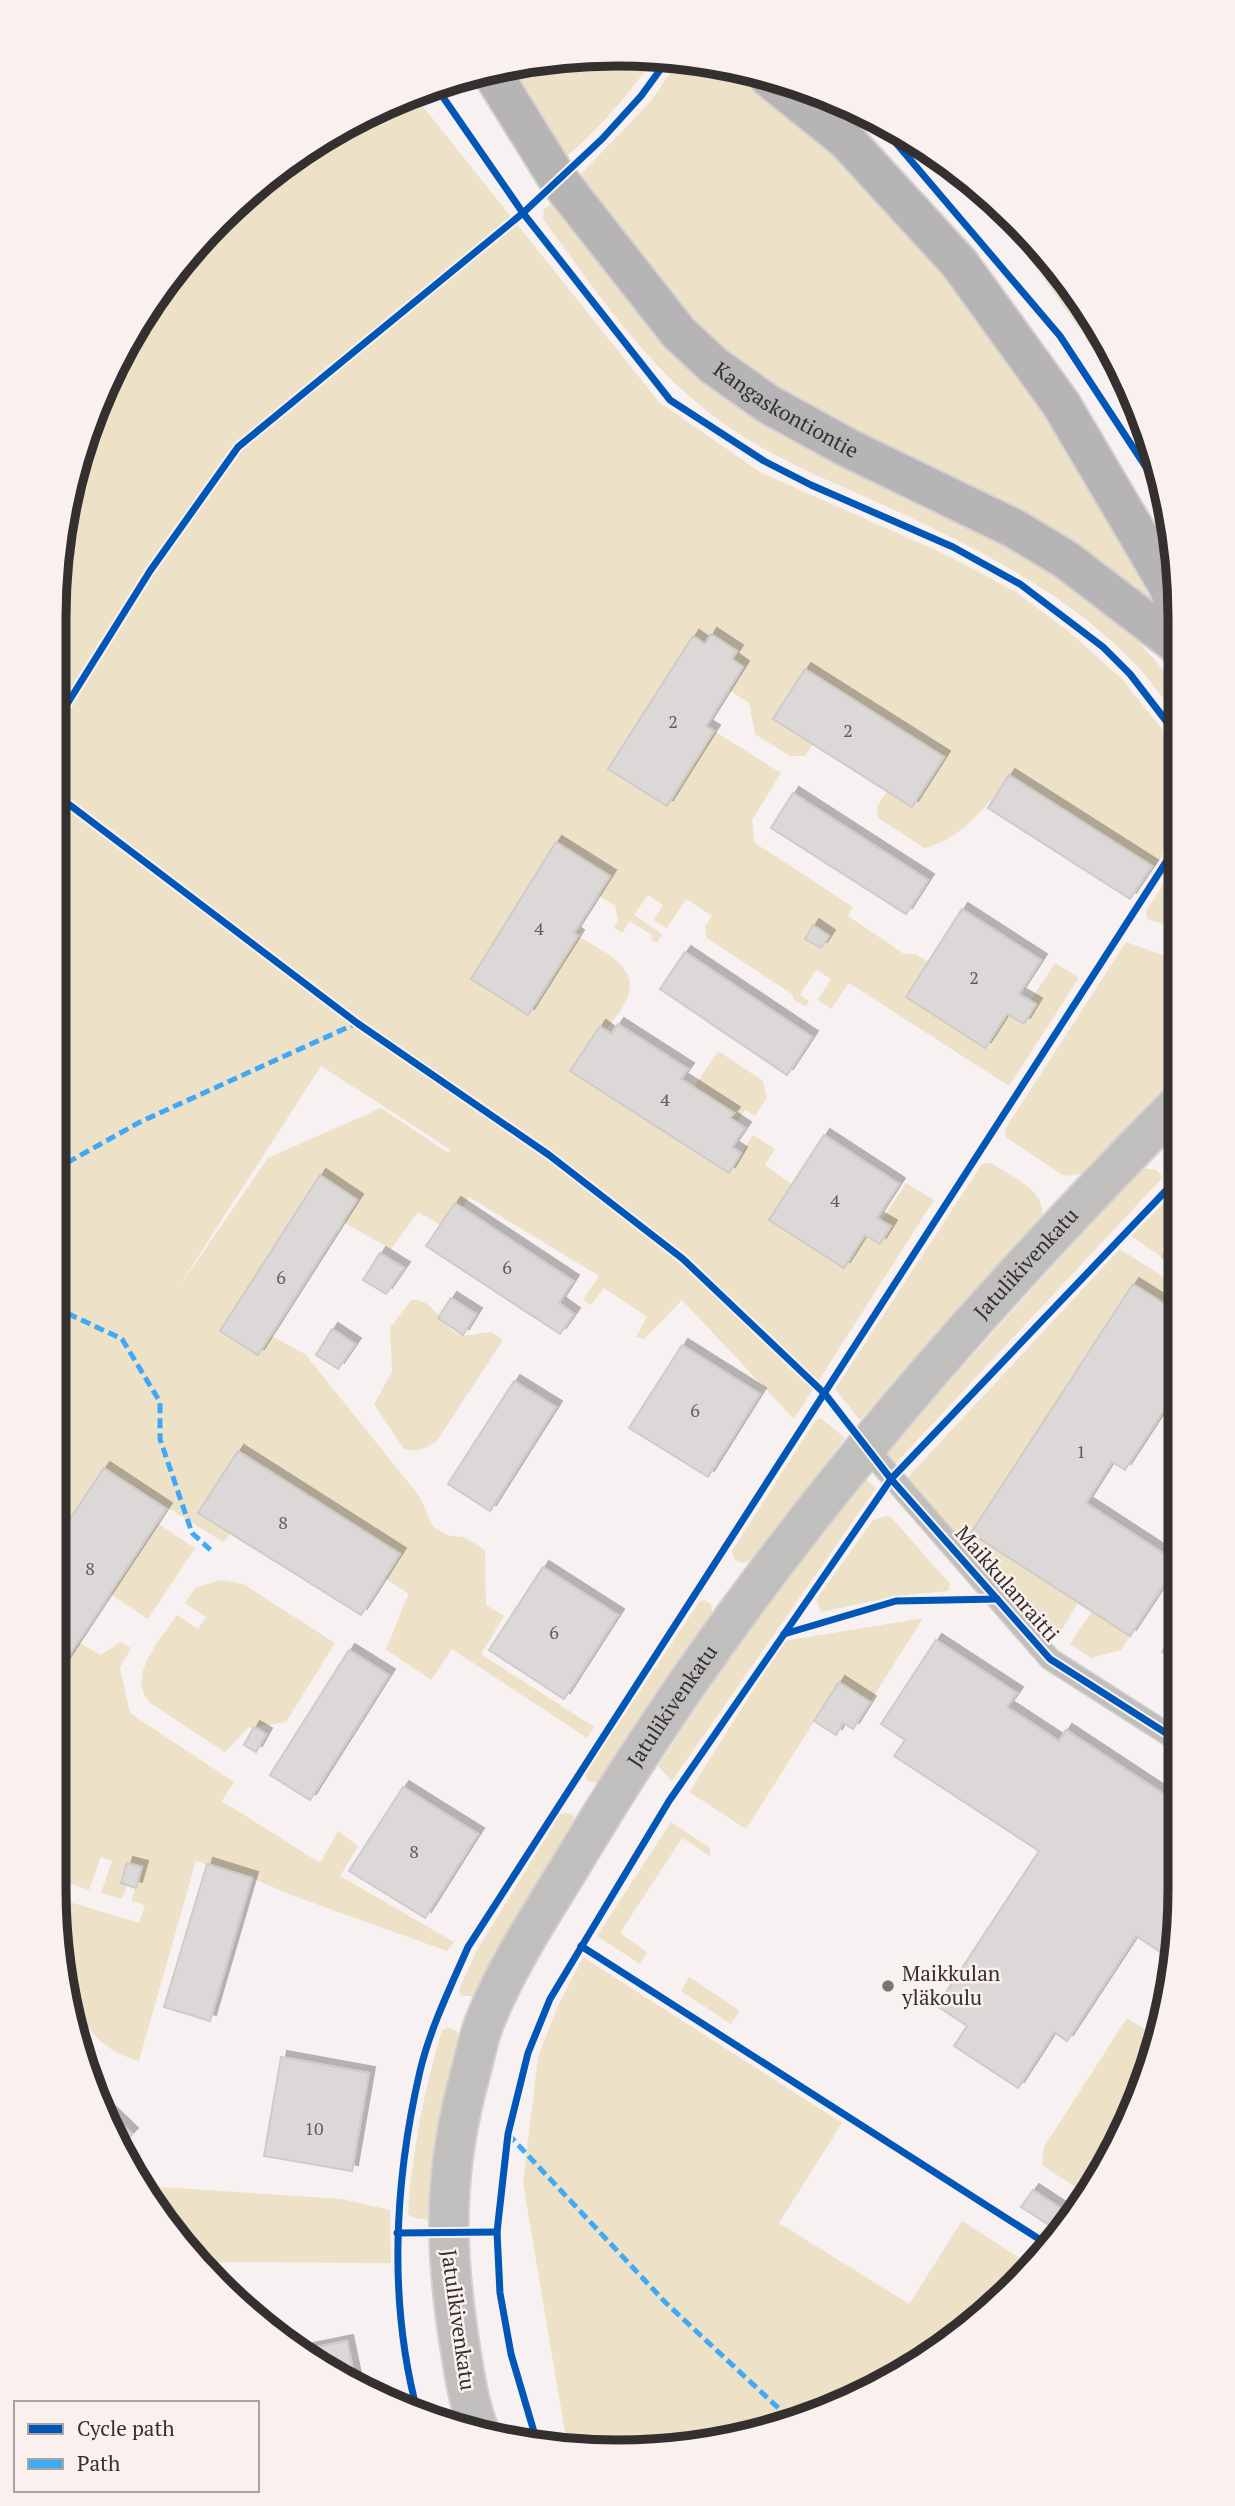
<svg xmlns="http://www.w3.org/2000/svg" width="1235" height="2506" viewBox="0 0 1235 2506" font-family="'PT Serif',serif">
<defs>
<filter id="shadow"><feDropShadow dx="6" dy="-6" stdDeviation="0" flood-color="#0004"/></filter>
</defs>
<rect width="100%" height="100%" fill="#f7f2f1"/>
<!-- green -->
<g fill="#ede1c8" fill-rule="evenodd">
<path d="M 618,54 L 654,58 C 628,96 599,128 564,159 L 508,65 Z"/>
<path d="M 679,60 L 728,65 L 742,72 L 835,151 L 948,273 L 1047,410 L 1154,603 L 853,434 L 727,356 L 690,320 L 575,180 L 651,101 Z"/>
<path d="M 413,94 L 659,402 L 760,472 L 949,556 L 1016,592 L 1068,631 L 1122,679 L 1177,748 L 1177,829 L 1155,868 L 1009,775 C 989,805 961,840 924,848 L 878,818 L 877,806 L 887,791 L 912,807 L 944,757 L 805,669 L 773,718 L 813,744 L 805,756 L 790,756 L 755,734 L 749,703 L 729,690 L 743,667 L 732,659 L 737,651 L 711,634 L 705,644 L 693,636 L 609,769 L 714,731 L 781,773 L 752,820 L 755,843 L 853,907 L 848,916 L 904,954 L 916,954 L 1023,1024 L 1036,1005 L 1030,1001 L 1055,963 L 1079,978 L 1009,1086 L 849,983 L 831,1009 L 818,1000 L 831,979 L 816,970 L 800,995 L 809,1001 L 806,1007 L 794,1000 L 792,994 L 707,938 L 705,926 L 712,916 L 686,899 L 667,928 L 654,920 L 663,905 L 648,895 L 634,915 L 662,934 L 657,943 L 651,940 L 653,936 L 630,921 L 622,933 L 614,927 L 618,921 L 615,906 L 598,895 L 610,876 L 557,843 L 471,978 L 528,1015 L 578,936 C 598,949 636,963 629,993 C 627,1005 613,1020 606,1030 L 599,1026 L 571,1071 L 728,1173 L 753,1135 L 775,1149 L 765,1165 L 793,1185 L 844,1267 L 865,1235 L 880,1244 L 891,1227 L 881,1221 L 906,1183 L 934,1200 L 794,1419 L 682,1300 L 644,1339 L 636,1337 L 647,1317 L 604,1288 L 591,1305 L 583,1300 L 599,1276 L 469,1197 L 462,1208 L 441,1225 L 418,1212 L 391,1249 L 343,1222 L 357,1200 L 320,1176 L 220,1331 L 257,1355 L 270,1335 L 305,1354 L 420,1497 L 433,1527 L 450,1536 L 464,1537 L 485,1550 L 486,1605 L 504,1616 L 481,1654 L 594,1727 L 587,1738 L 452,1649 L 431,1680 L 385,1649 C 396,1630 399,1612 409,1594 L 384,1578 L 400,1554 L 238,1451 L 199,1513 L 231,1533 L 223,1542 L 104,1468 L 54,1543 L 54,617 L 65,507 L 97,402 L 149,304 L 220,219 L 305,149 ZM 321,1066 L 451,1150 L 448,1153 L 381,1108 L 268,1158 L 174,1294 Z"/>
<path d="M 984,195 L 1064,274 L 1138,402 L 1141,415 Z"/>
<path d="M 560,197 L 667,341 L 1036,558 L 1125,627 L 1153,658 L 1176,686 L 1176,715 C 1163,699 1151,681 1137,666 C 1065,590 972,546 879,503 C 825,479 768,456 720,421 C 646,367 597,292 543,219 L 544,209 Z"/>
<path d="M 1177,862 L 1177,929 L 1147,919 L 1146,912 Z"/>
<path d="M 1126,942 L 1177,960 L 1178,1079 L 1087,1173 L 1066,1176 L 1059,1173 L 1006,1137 L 1005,1129 Z"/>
<path d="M 718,1051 L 763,1081 L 767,1098 L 755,1116 L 745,1110 L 737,1122 L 730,1118 L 733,1113 L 694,1087 Z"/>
<path d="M 991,1163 C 1012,1177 1047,1189 1042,1219 L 860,1420 L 835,1389 L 982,1164 Z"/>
<path d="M 1141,1168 L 1156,1170 L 1163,1177 L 895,1464 L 885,1453 Z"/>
<path d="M 1178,1189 L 1178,1230 L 1162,1257 L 1131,1236 Z"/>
<path d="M 1120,1249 L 1179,1287 L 1179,1313 L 1133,1284 L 971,1533 L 1078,1603 L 1057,1638 L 907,1486 L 906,1479 Z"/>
<path d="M 411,1300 C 438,1298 439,1330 463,1335 C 471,1336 483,1332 491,1332 L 503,1340 L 436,1442 C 425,1448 417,1453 404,1449 L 374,1404 L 392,1372 L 390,1328 Z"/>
<path d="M 1179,1387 L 1179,1426 L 1161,1415 Z"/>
<path d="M 821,1418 L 845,1438 L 755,1559 L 743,1563 L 735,1561 L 732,1551 L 815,1421 Z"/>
<path d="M 865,1479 L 876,1488 L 672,1781 L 658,1766 C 723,1669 785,1564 865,1479 Z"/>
<path d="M 886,1516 L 891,1517 L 950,1584 L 948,1591 L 896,1596 L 821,1612 L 816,1600 L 873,1520 Z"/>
<path d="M 157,1523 L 195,1548 L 148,1619 L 110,1594 Z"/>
<path d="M 221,1580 L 243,1584 L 335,1643 L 286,1722 L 248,1728 L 225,1752 L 150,1703 C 125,1676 162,1638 177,1615 L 198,1629 L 206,1617 L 185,1603 L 195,1588 Z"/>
<path d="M 704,1600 L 711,1604 L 713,1618 L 603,1784 L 588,1781 L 585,1774 L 699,1602 Z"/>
<path d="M 1092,1611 L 1130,1636 L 1121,1650 L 1091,1658 L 1070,1644 Z"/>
<path d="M 923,1618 L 870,1702 L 839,1682 L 746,1829 L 689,1792 L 784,1641 Z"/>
<path d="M 78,1642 L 101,1655 L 120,1642 L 131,1648 L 120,1668 L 130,1713 L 234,1782 L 222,1801 L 320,1863 L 338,1831 L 358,1846 L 340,1876 L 454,1942 L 447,1951 L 291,1895 L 252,1878 L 196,1861 L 139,2061 C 62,2040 69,1964 63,1900 L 139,1923 L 145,1905 L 131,1901 L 142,1868 L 127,1863 L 121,1883 L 127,1885 L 122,1899 L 101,1893 L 112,1861 L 101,1857 L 89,1890 L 60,1880 L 54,1824 L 54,1668 L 59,1670 Z"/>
<path d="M 568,1813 L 573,1815 L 575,1823 L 480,1996 L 461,1996 L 459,1989 L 476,1952 L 560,1814 Z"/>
<path d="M 671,1822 L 710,1848 L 710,1856 L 682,1838 L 620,1933 L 647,1952 L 640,1964 L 597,1936 Z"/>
<path d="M 583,1957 L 842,2123 L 779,2223 L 909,2304 L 962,2221 L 1034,2267 L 960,2336 L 867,2393 L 691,2447 L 573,2443 L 565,2432 L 523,2183 L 538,2057 L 558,2006 Z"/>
<path d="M 689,1977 L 740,2011 L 731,2024 L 681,1991 Z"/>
<path d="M 1127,2018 L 1158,2038 L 1138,2104 L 1083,2192 L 1042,2165 L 1044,2147 Z"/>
<path d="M 448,2028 L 455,2030 L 460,2037 C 446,2098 432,2157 430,2220 L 414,2218 L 408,2214 C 412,2152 424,2090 442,2030 Z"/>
<path d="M 146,2186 L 342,2199 L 390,2210 L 391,2263 L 203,2262 L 171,2232 Z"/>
</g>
<!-- building -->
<g fill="#dcd8d7" stroke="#cecbc9" stroke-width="2" filter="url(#shadow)">
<path d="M 711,634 L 737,651 L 732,659 L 743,667 L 706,726 L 714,731 L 667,806 L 608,769 L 693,636 L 705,644 Z"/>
<path d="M 805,669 L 944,757 L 912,807 L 773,719 Z"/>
<path d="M 1009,775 L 1152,866 L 1130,899 L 988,808 Z"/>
<path d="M 793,793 L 928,880 L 906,914 L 771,828 Z"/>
<path d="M 556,842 L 610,876 L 574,933 L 578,936 L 528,1015 L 471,979 Z"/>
<path d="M 962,909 L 1041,960 L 1019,994 L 1036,1004 L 1024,1024 L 1007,1014 L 985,1048 L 906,997 Z"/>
<path d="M 813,925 L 829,936 L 821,948 L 805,939 Z"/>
<path d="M 685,952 L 812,1037 L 787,1075 L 660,989 Z"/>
<path d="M 618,1024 L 688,1069 L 681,1079 L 734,1113 L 730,1118 L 745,1128 L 732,1147 L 741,1153 L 729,1173 L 570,1071 L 600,1026 L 611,1034 Z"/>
<path d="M 824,1135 L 899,1184 L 877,1218 L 891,1226 L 880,1244 L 865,1235 L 844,1268 L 769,1220 Z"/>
<path d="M 320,1175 L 357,1200 L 258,1355 L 220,1331 Z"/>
<path d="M 455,1203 L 573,1281 L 559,1303 L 574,1314 L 560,1334 L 426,1246 Z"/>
<path d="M 1178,1232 L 1178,1268 L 1162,1257 Z"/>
<path d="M 380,1253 L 404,1268 L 386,1294 L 363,1280 Z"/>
<path d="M 1133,1284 L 1179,1313 L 1179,1387 L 1125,1470 L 1112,1462 L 1086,1503 L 1178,1563 L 1130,1636 L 971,1533 Z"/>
<path d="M 451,1298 L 476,1314 L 463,1335 L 438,1318 Z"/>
<path d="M 332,1329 L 355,1344 L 338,1369 L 316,1355 Z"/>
<path d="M 682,1345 L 760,1394 L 708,1477 L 629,1428 Z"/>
<path d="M 514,1381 L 556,1407 L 490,1511 L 448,1484 Z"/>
<path d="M 238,1451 L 400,1554 L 361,1615 L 198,1513 Z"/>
<path d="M 104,1468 L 166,1509 L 59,1671 L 54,1667 L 54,1543 Z"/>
<path d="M 543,1567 L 618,1615 L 564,1699 L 489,1650 Z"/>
<path d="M 1178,1627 L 1180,1629 L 1180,1663 L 1162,1652 Z"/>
<path d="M 936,1640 L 1017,1693 L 1007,1707 L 1059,1741 L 1066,1730 L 1180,1805 L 1181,1889 L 1174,1961 L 1136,1936 L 1067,2041 L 1054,2032 L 1018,2088 L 954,2046 L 967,2026 L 937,2006 L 1039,1851 L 894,1756 L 905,1740 L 881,1724 Z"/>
<path d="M 349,1650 L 389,1675 L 310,1800 L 270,1775 Z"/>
<path d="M 839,1682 L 870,1702 L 853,1729 L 843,1723 L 836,1735 L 814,1721 Z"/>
<path d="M 254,1727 L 266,1734 L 256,1752 L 244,1745 Z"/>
<path d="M 403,1787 L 478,1834 L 425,1918 L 349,1871 Z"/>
<path d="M 127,1863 L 142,1867 L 136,1888 L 121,1883 Z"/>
<path d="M 207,1864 L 252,1878 L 210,2021 L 164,2007 Z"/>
<path d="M 281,2057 L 369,2073 L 352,2171 L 264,2156 Z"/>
<path d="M 104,2107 L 132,2134 L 123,2143 Z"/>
<path d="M 1033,2190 L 1068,2213 L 1057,2230 L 1021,2207 Z"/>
<path d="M 347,2341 L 356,2384 L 298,2351 Z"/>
</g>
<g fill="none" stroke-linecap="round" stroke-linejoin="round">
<defs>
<path id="lane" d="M 865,1446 L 1050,1659 L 1180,1742"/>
<g id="street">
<path id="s1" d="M 480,2433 C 468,2402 464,2372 459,2340 C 444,2243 444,2170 470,2075 C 475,2057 478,2038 485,2021 C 510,1958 551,1900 585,1842 C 748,1570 956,1329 1178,1104"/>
</g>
<g id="secondary">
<path id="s2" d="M 490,70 L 557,178 L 678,332 L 713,365 L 768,404 L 848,448 L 1015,529 L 1065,559 L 1176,644"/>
<path d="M 769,78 L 846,140 L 959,263 L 1061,404 L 1167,584 L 1176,606"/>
</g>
</defs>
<!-- lane casing -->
<use href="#lane" stroke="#d3d0cf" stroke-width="24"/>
<!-- street casing -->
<use href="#street" stroke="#d3d0cf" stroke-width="42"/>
<!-- secondary casing -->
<use href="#secondary" stroke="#d3d0cf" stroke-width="42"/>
<!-- lane -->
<use href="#lane" stroke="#c1bebe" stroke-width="21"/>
<!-- street -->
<use href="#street" stroke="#c1bebe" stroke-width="38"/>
<!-- secondary -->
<use href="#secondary" stroke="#b6b4b4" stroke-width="38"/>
<!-- quiet -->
<g stroke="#3fa9f5" stroke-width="5" stroke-dasharray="10 5" stroke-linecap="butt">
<path d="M 54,1170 L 140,1122 L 357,1023"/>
<path d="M 54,1307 L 122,1339 L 160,1402 L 160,1439 L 192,1533 L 214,1553"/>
<path d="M 508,2134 L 666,2303 L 788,2417"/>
</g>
<defs>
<g id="cycleway">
<path d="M 436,87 L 523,213 L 670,400 L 764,461 L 811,485 L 953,547 L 1020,584 L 1103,647 L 1130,674 L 1177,735"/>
<path d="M 879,123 L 1060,336 L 1161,490"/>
<path d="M 54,725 L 150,571 L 238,447 L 523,213 L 602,139 L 641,96 L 668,59"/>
<path d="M 54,793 L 357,1023 L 549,1155 L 683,1259 L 825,1394 L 891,1479 L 1050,1659 L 1180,1742"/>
<path d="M 784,1634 L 896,1601 L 997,1599"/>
<path d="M 581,1946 L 1050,2246"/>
<path d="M 397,2233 L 497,2232"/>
<path d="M 418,2414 C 388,2303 394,2183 420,2071 C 430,2029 450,1988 468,1947 L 1177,845"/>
<path d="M 537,2442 L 511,2354 L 500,2293 L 497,2232 L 508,2134 L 528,2053 L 550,1999 L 669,1801 L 891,1479 L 1178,1178"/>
</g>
</defs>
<!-- cycleway casing -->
<use href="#cycleway" stroke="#faf1ee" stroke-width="11"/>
<!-- cycleway -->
<use href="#cycleway" stroke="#0057b8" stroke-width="7"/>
</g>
<!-- markers -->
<circle fill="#787473" stroke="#faf1ee" stroke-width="2.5" cx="888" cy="1986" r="7"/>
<g text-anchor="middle" stroke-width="5" stroke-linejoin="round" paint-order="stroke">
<!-- number labels -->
<g font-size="18" fill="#5f5c5b">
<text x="673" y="728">2</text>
<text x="848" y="737">2</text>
<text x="539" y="935">4</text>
<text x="974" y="984">2</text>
<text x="665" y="1106">4</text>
<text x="835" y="1207">4</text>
<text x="507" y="1274">6</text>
<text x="281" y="1284">6</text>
<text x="695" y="1417">6</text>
<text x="1081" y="1458">1</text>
<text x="283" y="1529">8</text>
<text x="90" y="1575">8</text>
<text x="554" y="1639">6</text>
<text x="414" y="1858">8</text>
<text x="314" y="2135">10</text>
</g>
<!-- street labels -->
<g font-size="21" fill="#33302f" stroke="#faf1ee">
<text dy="7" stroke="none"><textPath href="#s2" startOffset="457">Kangaskontiontie</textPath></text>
<text dy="7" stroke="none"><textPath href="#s1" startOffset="1353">Jatulikivenkatu</textPath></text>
<text transform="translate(1007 1584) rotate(49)" y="7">Maikkulanraitti</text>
<text dy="7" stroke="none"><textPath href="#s1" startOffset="786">Jatulikivenkatu</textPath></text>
<text transform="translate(458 2320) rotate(82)" y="7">Jatulikivenkatu</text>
</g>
<!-- poi labels -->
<g font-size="21" fill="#33302f" stroke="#faf1ee" text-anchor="start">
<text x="902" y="1981">Maikkulan<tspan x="902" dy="24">yläkoulu</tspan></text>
</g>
</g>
<!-- crop -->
<path d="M0 0H1235V2506H0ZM617 66H617A551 551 0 0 1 1168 617V1889A551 551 0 0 1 617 2440H617A551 551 0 0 1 66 1889V617A551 551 0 0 1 617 66Z" fill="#faf1ee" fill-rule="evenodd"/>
<path fill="none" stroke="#33302f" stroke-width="9" d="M617 66H617A551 551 0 0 1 1168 617V1889A551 551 0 0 1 617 2440H617A551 551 0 0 1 66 1889V617A551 551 0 0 1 617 66Z"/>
<!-- legend -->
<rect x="14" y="2401" width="245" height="91" fill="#faf1ee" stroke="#aaa4a2" stroke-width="2"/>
<rect x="28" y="2424" width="35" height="10" fill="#0057b8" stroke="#aaa4a2" stroke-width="2"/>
<text x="77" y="2436" font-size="21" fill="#33302f">Cycle path</text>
<rect x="28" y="2459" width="35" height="10" fill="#3fa9f5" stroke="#aaa4a2" stroke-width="2"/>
<text x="77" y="2471" font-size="21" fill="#33302f">Path</text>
</svg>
